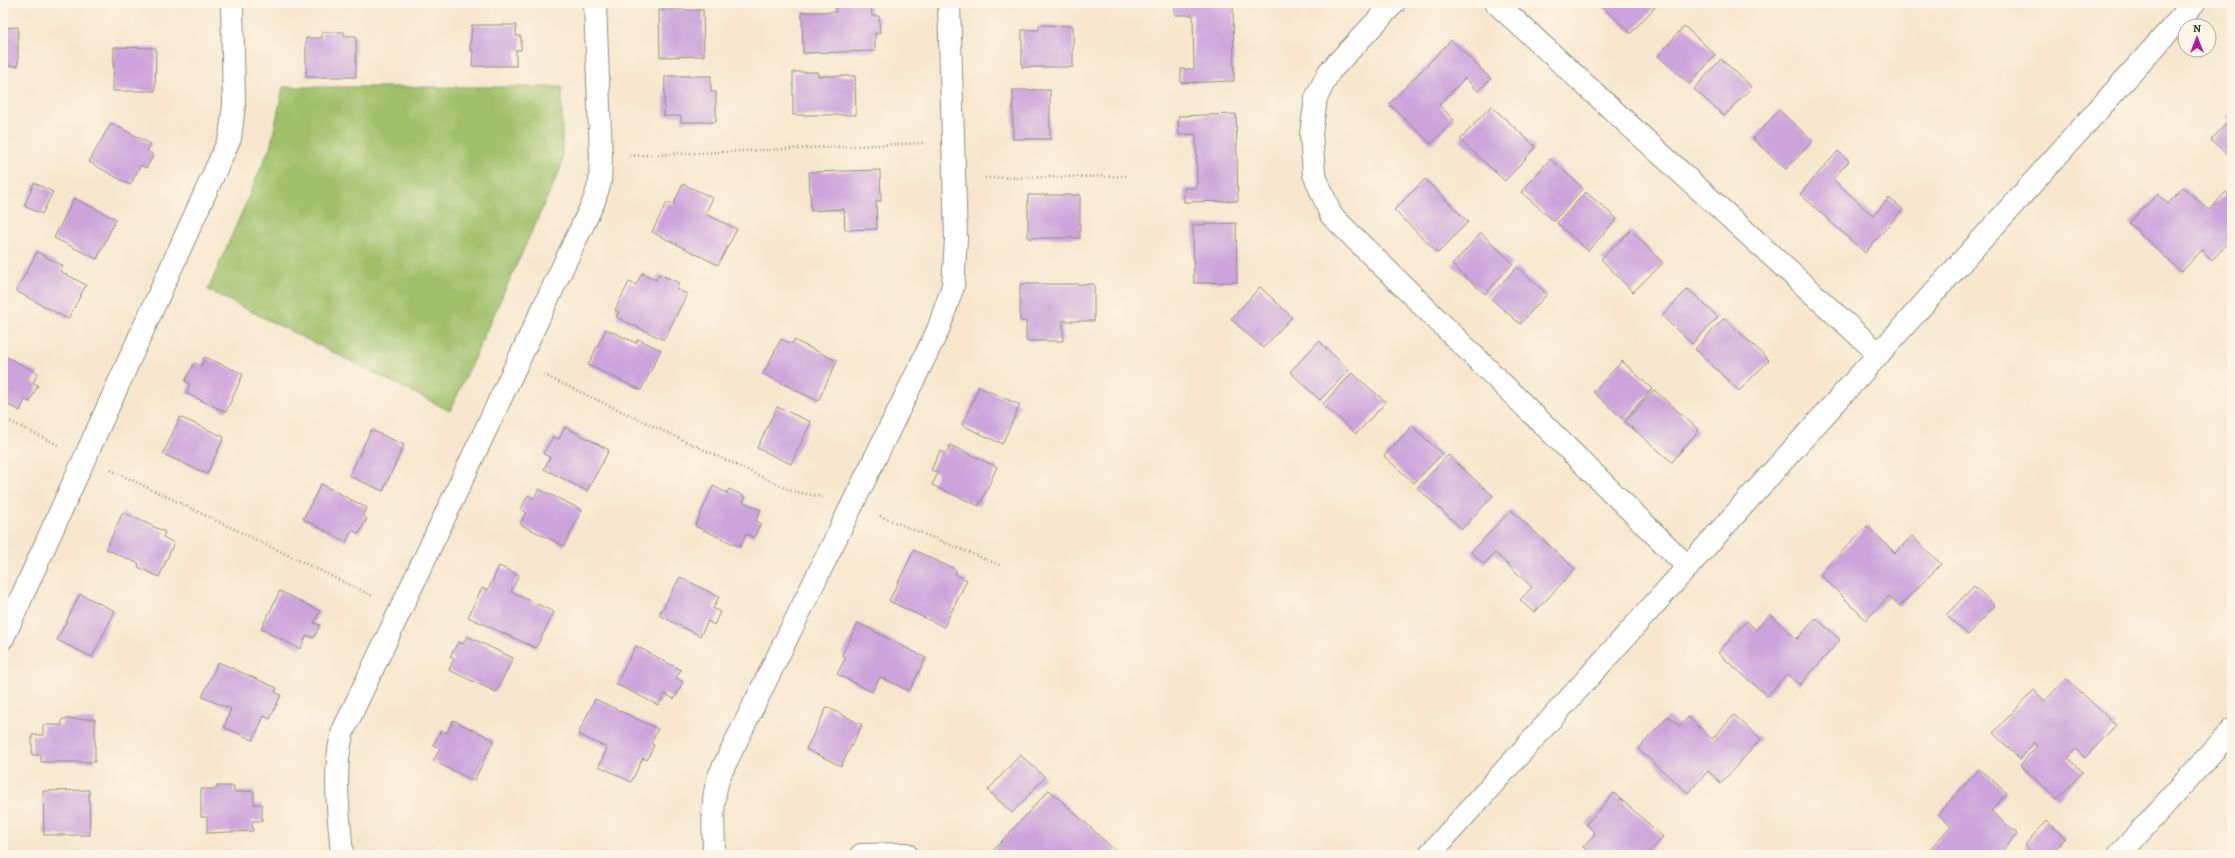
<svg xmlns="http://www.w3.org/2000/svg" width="2235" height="858" viewBox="0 0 2235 858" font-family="Alegreya,serif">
<rect width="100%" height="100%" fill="#fcf5e5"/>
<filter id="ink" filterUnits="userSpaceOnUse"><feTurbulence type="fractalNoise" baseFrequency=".025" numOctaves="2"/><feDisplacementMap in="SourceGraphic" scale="8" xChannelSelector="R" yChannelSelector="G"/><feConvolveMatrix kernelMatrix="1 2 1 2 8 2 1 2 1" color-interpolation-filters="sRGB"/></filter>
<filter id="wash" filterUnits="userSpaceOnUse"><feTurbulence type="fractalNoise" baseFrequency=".012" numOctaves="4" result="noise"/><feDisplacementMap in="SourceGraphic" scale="16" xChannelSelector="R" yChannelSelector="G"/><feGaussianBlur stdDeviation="0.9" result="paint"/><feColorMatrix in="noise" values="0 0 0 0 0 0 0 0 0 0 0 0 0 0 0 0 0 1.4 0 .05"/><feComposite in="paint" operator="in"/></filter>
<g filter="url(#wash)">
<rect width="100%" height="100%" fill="#f7e6cd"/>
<!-- green -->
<path fill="#9fbf67" stroke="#5f7e4e" d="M 283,87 L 562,87 L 562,165 L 450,411 L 208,290 L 271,145 Z"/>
<g id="blocks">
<!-- building -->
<g fill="#cca3db">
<path d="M 836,3 L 871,3 L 872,16 L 879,16 L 880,33 L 875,33 L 875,51 L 803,53 L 802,12 L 836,12 Z"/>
<path d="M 1175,3 L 1233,3 L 1234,81 L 1181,83 L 1181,69 L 1194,69 L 1193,15 L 1175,15 Z"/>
<path d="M 1604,3 L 1655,3 L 1657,5 L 1631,33 L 1601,6 Z"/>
<path d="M 659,10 L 703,10 L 704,56 L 660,57 Z"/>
<path d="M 472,25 L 516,25 L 516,36 L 521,36 L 521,50 L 516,50 L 516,66 L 472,66 L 473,50 L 470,50 Z"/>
<path d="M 1039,25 L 1073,26 L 1073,67 L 1022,67 L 1022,30 L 1039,30 Z"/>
<path d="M 1684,26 L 1716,55 L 1689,84 L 1658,56 Z"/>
<path d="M 18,27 L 18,66 L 3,66 L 3,28 Z"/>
<path d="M 322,32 L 344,32 L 344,36 L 356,36 L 356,77 L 306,77 L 306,38 L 322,38 Z"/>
<path d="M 1451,40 L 1491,79 L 1478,91 L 1465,78 L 1439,105 L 1454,120 L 1431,144 L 1389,104 Z"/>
<path d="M 114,47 L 156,48 L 155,91 L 113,91 Z"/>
<path d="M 1721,59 L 1752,87 L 1724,116 L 1694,89 Z"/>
<path d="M 793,72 L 818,72 L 818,76 L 855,76 L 856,115 L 793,115 Z"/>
<path d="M 665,76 L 711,76 L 711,92 L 716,92 L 716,122 L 681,122 L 681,116 L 664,116 Z"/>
<rect x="1013" y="90" width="37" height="49"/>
<path d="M 1491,106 L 1536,147 L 1505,181 L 1460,140 Z"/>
<path d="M 1779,110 L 1813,141 L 1786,169 L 1753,139 Z"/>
<path d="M 2232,112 L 2232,124 L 2226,118 Z"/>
<path d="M 1236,114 L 1238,201 L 1184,202 L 1184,188 L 1197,188 L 1196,134 L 1179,135 L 1178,116 Z"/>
<path d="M 111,123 L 151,144 L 147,151 L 154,155 L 146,168 L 141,165 L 130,185 L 89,162 Z"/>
<path d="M 2227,123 L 2232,127 L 2232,155 L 2230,157 L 2211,140 Z"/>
<path d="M 1838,151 L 1849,161 L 1833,179 L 1873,216 L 1889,198 L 1903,209 L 1865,253 L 1800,194 Z"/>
<path d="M 1550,159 L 1583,188 L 1554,221 L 1521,192 Z"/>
<path d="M 880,170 L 881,201 L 876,201 L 877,229 L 845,230 L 844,209 L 811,211 L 809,172 Z"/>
<path d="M 1425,179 L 1468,222 L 1438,253 L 1394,210 Z"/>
<path d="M 34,183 L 53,192 L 42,214 L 24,206 Z"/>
<path d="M 683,184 L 713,198 L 705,214 L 737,229 L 718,265 L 652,232 L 667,202 L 673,205 Z"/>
<path d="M 2183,187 L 2209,210 L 2226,192 L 2232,198 L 2232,239 L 2212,260 L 2202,250 L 2181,272 L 2129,223 L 2158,194 L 2168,204 Z"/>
<path d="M 1586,192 L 1617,219 L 1588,251 L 1557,223 Z"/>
<rect x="1028" y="195" width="52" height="43"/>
<path d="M 74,198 L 116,219 L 97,259 L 54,238 Z"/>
<path d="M 1236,223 L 1237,282 L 1194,283 L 1193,225 Z"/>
<path d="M 1631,230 L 1663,263 L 1633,292 L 1601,259 Z"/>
<path d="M 1481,233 L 1513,263 L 1485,294 L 1452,265 Z"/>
<path d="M 37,252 L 63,266 L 60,271 L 86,285 L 68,319 L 16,291 Z"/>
<path d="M 1517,267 L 1547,294 L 1520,324 L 1489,297 Z"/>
<path d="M 642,273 L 656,280 L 659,274 L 679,283 L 676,289 L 687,294 L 664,340 L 616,317 L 619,312 L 615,310 L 629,282 L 636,285 Z"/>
<path d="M 1020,284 L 1094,284 L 1094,321 L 1063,321 L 1063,341 L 1026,341 L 1026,321 L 1020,321 Z"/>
<path d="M 1260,287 L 1292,317 L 1263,348 L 1231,319 Z"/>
<path d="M 1688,289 L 1718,317 L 1692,344 L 1662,316 Z"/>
<path d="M 1724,318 L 1769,360 L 1739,391 L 1695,349 Z"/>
<path d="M 606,329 L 636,343 L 638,339 L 661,350 L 641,390 L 588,365 Z"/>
<path d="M 781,339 L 792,344 L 794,340 L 837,361 L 818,401 L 763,374 Z"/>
<path d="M 1319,341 L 1349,370 L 1320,400 L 1290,372 Z"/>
<path d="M 3,355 L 38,373 L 33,383 L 38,385 L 30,402 L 25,400 L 20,411 L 3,402 Z"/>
<path d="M 205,357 L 243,374 L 226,412 L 186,393 L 190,384 L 185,381 L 194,363 L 201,366 Z"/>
<path d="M 1622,361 L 1652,389 L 1624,420 L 1593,392 Z"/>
<path d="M 1352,373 L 1386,402 L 1356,434 L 1323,404 Z"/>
<path d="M 979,387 L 1020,405 L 1002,444 L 962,425 Z"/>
<path d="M 1654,390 L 1699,430 L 1672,462 L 1625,422 Z"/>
<path d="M 777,407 L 811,422 L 791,464 L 757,448 Z"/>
<path d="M 180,417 L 224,437 L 207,474 L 163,454 Z"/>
<path d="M 1412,426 L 1442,454 L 1414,483 L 1384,456 Z"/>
<path d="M 565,427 L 609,450 L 587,491 L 544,469 L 550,457 L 543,454 L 553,437 L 559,439 Z"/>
<path d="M 371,430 L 404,445 L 383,491 L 349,476 Z"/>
<path d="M 950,445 L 997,467 L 979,506 L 932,485 L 938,473 L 931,470 L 940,451 L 946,454 Z"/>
<path d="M 1448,455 L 1493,496 L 1462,529 L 1417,488 Z"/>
<path d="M 321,484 L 367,508 L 363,516 L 367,519 L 359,534 L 352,530 L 346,542 L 303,519 Z"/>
<path d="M 713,486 L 727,493 L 729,489 L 746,497 L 743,502 L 761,510 L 756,521 L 761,523 L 754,537 L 746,534 L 740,547 L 695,526 Z"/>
<path d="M 539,489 L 582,510 L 564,546 L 520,524 L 526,512 L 521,509 L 528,495 L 534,498 Z"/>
<path d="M 1511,510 L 1575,569 L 1534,613 L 1520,600 L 1532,587 L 1495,553 L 1484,564 L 1471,552 Z"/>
<path d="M 123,512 L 165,532 L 163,537 L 174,543 L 159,577 L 138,567 L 139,564 L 106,549 Z"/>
<path d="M 1867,526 L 1895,553 L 1912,536 L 1941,564 L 1900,606 L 1889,596 L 1866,620 L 1820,574 Z"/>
<path d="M 914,550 L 956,570 L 955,574 L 967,580 L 944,627 L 889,601 Z"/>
<path d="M 499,566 L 519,575 L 511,592 L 554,612 L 536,648 L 468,617 L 482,588 L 488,590 Z"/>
<path d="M 680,577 L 719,597 L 713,608 L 720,612 L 714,625 L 708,621 L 700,636 L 659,615 Z"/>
<path d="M 1974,586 L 1995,606 L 1968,635 L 1946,615 Z"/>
<path d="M 280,591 L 320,611 L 314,623 L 320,625 L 314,638 L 307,635 L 300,649 L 261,629 Z"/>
<path d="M 80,594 L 115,611 L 92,657 L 57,640 Z"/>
<path d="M 1770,614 L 1797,639 L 1816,618 L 1840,640 L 1800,685 L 1787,674 L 1767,696 L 1718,653 L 1747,621 L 1756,630 Z"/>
<path d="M 858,623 L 926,658 L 909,691 L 880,677 L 872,692 L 837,674 L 846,657 L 842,655 Z"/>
<path d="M 467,636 L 513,658 L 496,692 L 449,670 L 454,659 L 450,657 L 458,642 L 463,644 Z"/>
<path d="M 636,646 L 681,670 L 676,678 L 683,682 L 674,699 L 665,694 L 658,705 L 616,684 Z"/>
<path d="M 218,662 L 277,688 L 275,692 L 281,695 L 270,719 L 264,716 L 253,740 L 224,727 L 231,709 L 202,697 Z"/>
<path d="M 2066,678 L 2116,725 L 2085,758 L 2076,749 L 2068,758 L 2083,772 L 2057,799 L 2020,765 L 2037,746 L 2034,743 L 2020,759 L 1993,733 L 2034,690 L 2045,701 Z"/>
<path d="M 595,699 L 658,729 L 651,743 L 654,745 L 647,760 L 643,758 L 631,782 L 599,766 L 607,748 L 578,734 Z"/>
<path d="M 827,707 L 862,725 L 841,766 L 806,749 Z"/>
<path d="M 1734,715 L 1761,739 L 1721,783 L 1708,771 L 1688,793 L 1638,749 L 1668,716 L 1680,726 L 1688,717 L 1712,739 Z"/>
<path d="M 62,719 L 95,719 L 95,762 L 41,762 L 41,755 L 32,755 L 32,735 L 43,735 L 43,725 L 62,725 Z"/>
<path d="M 453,720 L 494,740 L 474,781 L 433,761 L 440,748 L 433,745 L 441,730 L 447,733 Z"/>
<path d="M 1020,755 L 1045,777 L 1012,813 L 988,790 Z"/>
<path d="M 1979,769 L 2007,793 L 1991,811 L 2017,834 L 2003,850 L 2008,855 L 1930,855 L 1927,852 L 1951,826 L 1938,814 Z"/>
<path d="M 217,786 L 234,786 L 234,792 L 254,791 L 254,804 L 262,804 L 262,821 L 252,821 L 253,831 L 207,833 L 207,817 L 201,817 L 201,789 L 217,789 Z"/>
<path d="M 89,790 L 90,835 L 44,835 L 43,791 Z"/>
<path d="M 1049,790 L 1077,815 L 1120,855 L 989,855 Z"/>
<path d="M 1614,793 L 1663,837 L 1647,855 L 1592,855 L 1583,847 L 1595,833 L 1586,824 Z"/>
<path d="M 2046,821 L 2065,838 L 2050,855 L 2034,855 L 2024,846 Z"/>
</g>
</g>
</g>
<g filter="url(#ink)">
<use href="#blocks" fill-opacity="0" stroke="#8b9280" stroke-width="1"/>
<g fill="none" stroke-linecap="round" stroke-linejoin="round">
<defs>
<g id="street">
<path d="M 1394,3 L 1329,72 L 1316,98 L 1311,134 L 1314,174 L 1331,215 L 1688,567"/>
<path d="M 1496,3 L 1879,354"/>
<path d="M 3,638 L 230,138 L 234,105 L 232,3"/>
<path d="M 342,855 C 339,813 332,772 343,731 L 594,201 L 600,182 L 601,157 L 595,3"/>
<path d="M 714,855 C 714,828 710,800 720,774 L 938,330 L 953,286 L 956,239 L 949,3"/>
<path d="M 861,855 L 906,854"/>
<path d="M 1429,855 L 2194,3"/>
<path d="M 2119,855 L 2232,730"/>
</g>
</defs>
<!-- street casing -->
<use href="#street" stroke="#8b9280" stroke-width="24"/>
<!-- path -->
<g stroke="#8b9280" stroke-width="2.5" stroke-dasharray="1 3" stroke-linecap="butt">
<path d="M 630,156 L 923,143"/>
<path d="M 985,178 L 1126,176"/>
<path d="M 544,375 L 792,491 L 822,497"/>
<path d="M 3,418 L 58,445"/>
<path d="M 111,470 L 373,596"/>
<path d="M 880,516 L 1002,566"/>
</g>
<!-- street -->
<use href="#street" stroke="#fff" stroke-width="22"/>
</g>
</g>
<!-- margin -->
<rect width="2235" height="858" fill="none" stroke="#fcf5e5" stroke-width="16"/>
<!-- north arrow -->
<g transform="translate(2197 38)"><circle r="19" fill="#fcf5e5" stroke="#a4ab9e"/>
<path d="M0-3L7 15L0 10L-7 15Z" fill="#b5179e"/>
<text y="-6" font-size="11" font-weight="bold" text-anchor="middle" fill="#1f3d34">N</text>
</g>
</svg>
